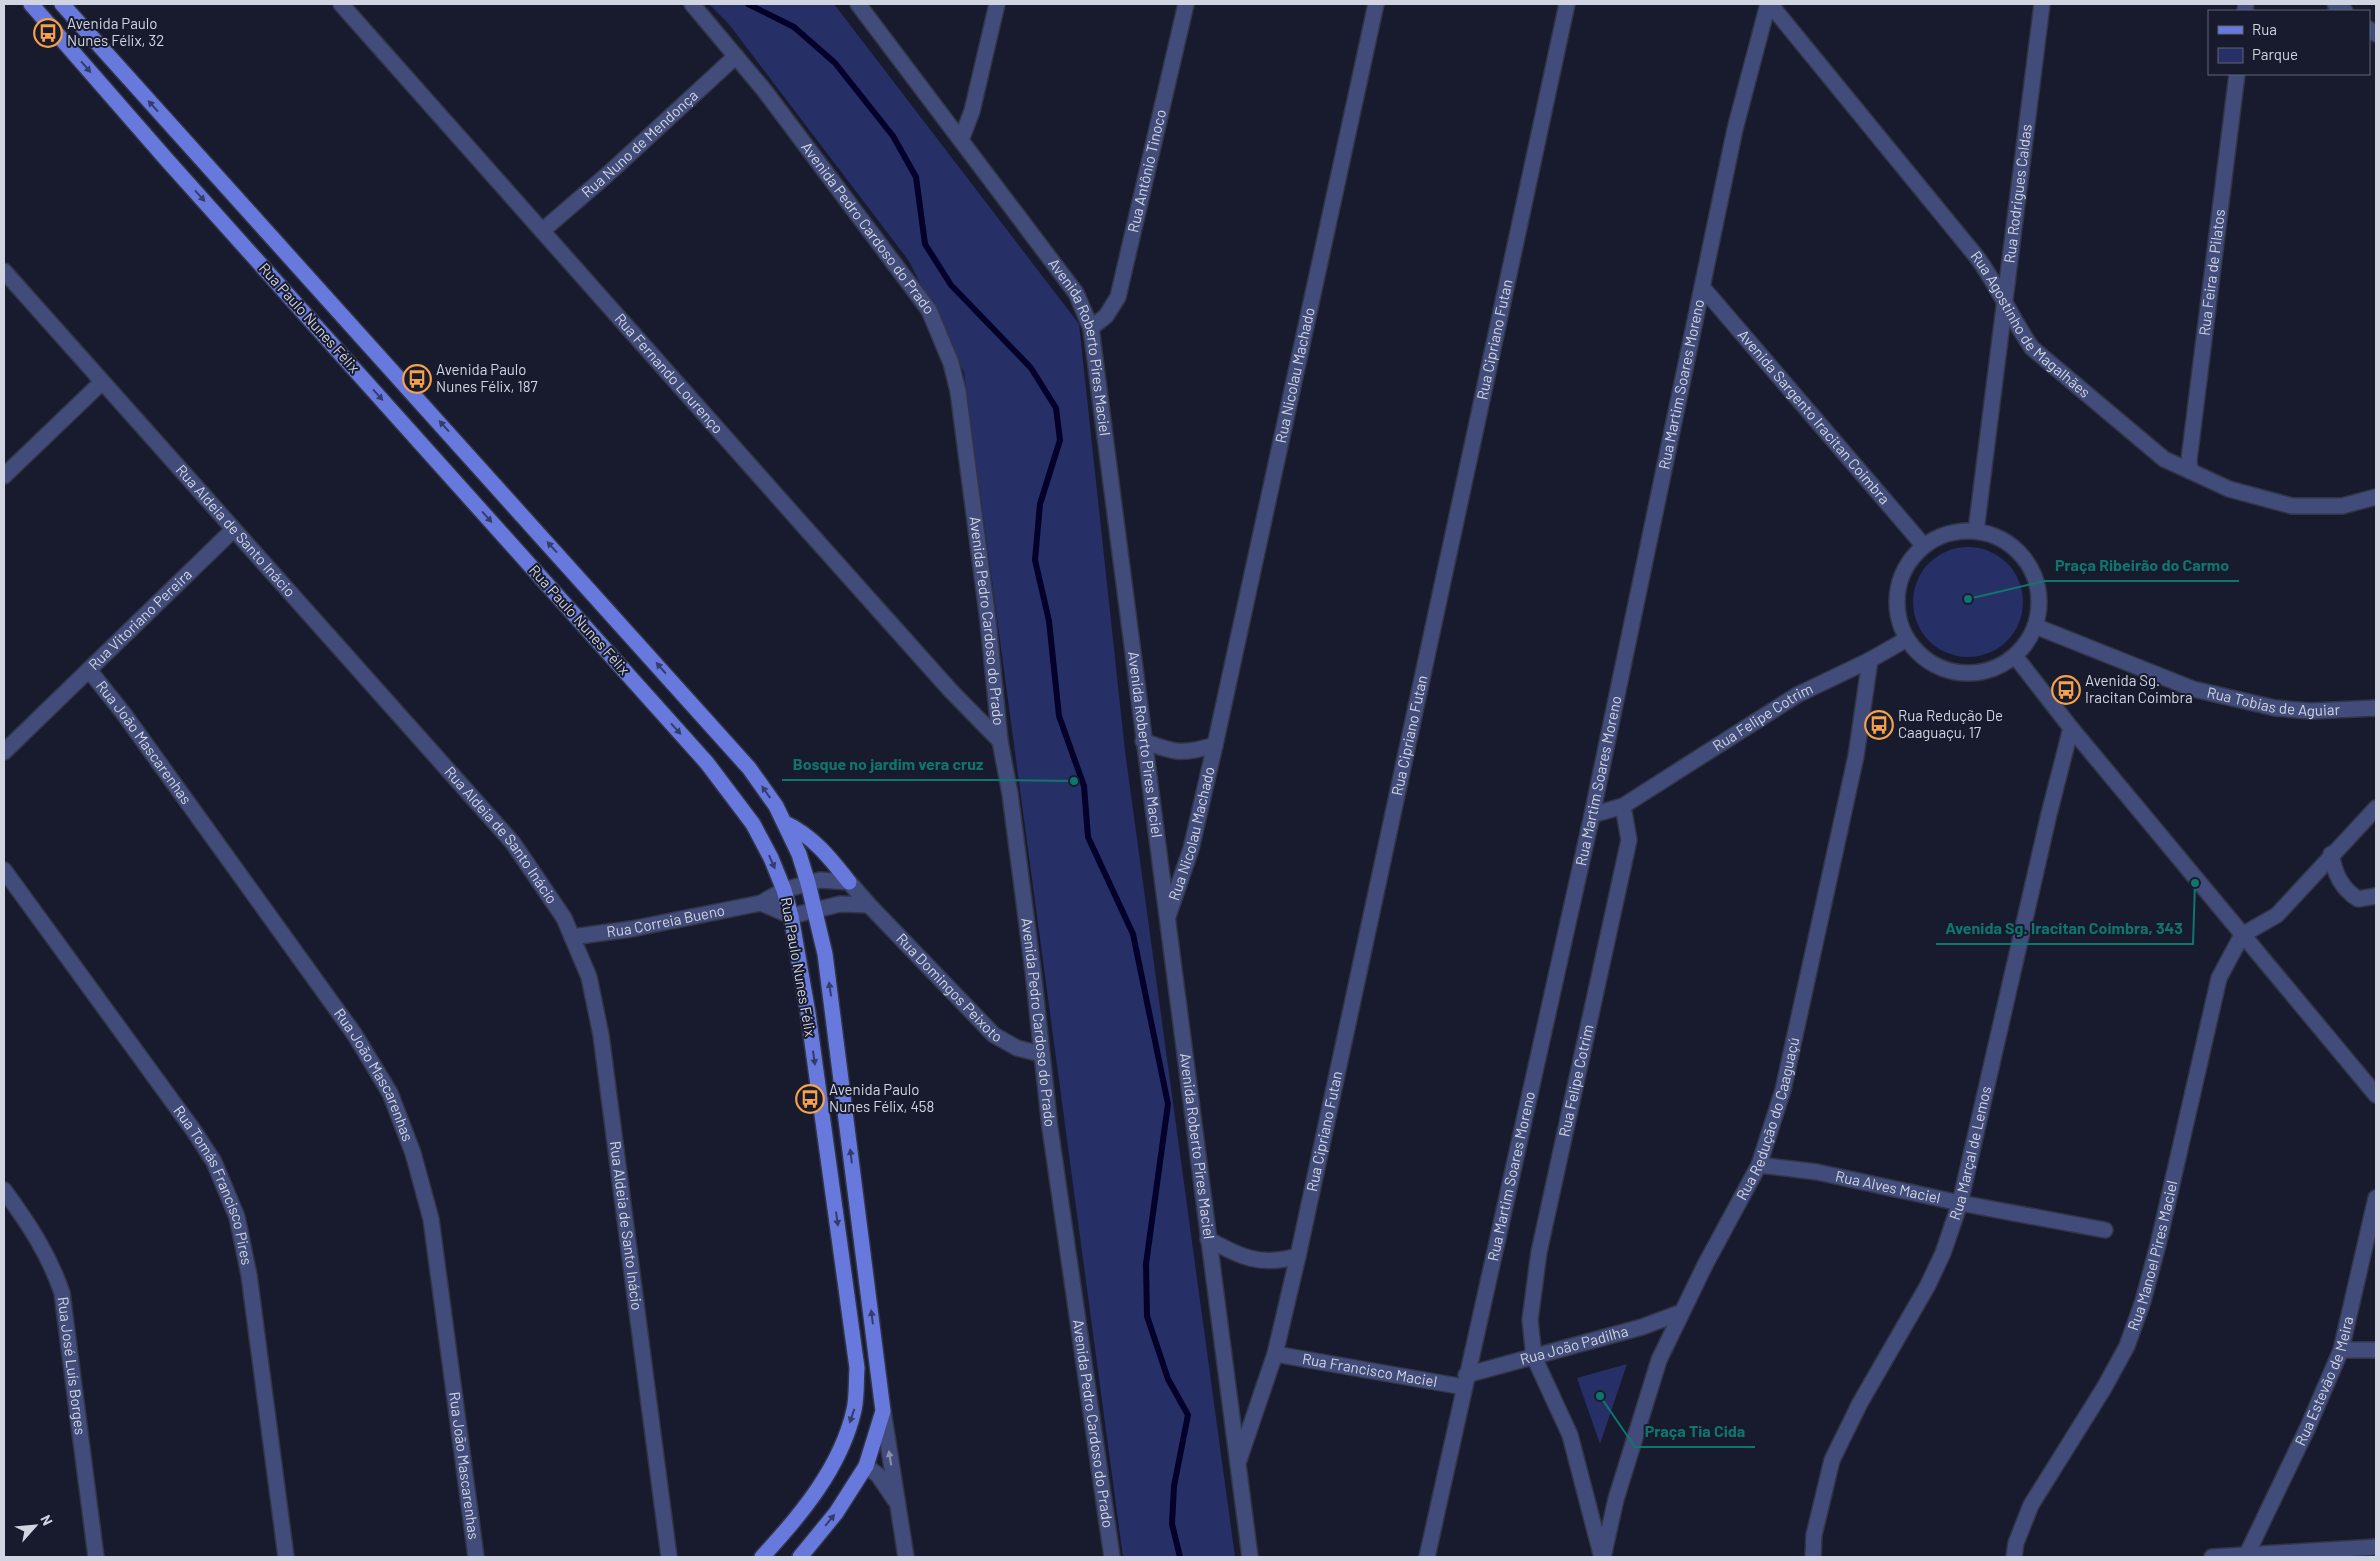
<svg xmlns="http://www.w3.org/2000/svg" width="2380" height="1561" viewBox="0 0 2380 1561" font-family="Barlow,sans-serif">
<rect width="100%" height="100%" fill="#171b2d"/>
<!-- green -->
<g fill="#272f67">
<path d="M 709,4 L 834,4 L 1079,324 L 1125,751 L 1235,1557 L 1123,1557 L 964,372 L 909,261 L 728,23 Z"/>
<circle cx="1968" cy="602" r="55"/>
<path d="M 1627,1364 L 1600,1444 L 1577,1378 Z"/>
</g>
<g fill="none" stroke-linecap="round" stroke-linejoin="round">
<!-- stream -->
<path stroke="#04002a" stroke-width="6" d="M 748,4 L 794,27 L 835,63 L 893,136 L 916,177 L 925,244 L 951,285 L 1031,368 L 1056,408 L 1060,440 L 1040,504 L 1035,560 L 1049,621 L 1059,716 L 1084,786 L 1088,837 L 1133,934 L 1168,1104 L 1146,1264 L 1147,1316 L 1168,1379 L 1188,1415 L 1174,1486 L 1172,1524 L 1180,1557"/>
<defs>
<g id="minor">
<path id="s1" d="M 341,4 L 801,523 L 951,691 L 1000,741"/>
<path id="s2" d="M 692,4 L 764,90 L 929,310 L 951,363 L 958,391 L 988,621 L 1000,741 L 1010,794 L 1033,971 L 1050,1128 L 1112,1557"/>
<path id="s3" d="M 858,4 L 1076,293 L 1091,328 L 1250,1557"/>
<path id="s4" d="M 1770,4 L 1976,256 C 1998,285 2011,318 2032,348 L 2164,459 L 2229,489 L 2292,506 L 2342,506 L 2376,497"/>
<path d="M 2335,4 L 2345,11"/>
<path d="M 2245,11 L 2246,4"/>
<path d="M 2369,29 L 2376,34"/>
<path d="M 961,140 L 972,111 L 997,4"/>
<path id="s5" d="M 542,231 L 608,174 L 736,56"/>
<path id="s6" d="M 4,271 L 513,843 L 564,918 L 589,977 L 601,1035 L 669,1557"/>
<path id="s7" d="M 1703,288 L 1924,546"/>
<path id="s8" d="M 1091,328 L 1106,316 L 1118,297 L 1186,4"/>
<path id="s9" d="M 2190,471 L 2189,460 L 2237,74"/>
<path d="M 4,476 L 102,382"/>
<path id="s10" d="M 1976,531 L 2042,4"/>
<circle cx="1968" cy="602" r="71"/>
<path id="s11" d="M 2035,626 L 2193,689 L 2275,708 L 2311,711 L 2376,708"/>
<path d="M 2015,656 L 2071,728 L 2376,1095"/>
<path id="s12" d="M 89,670 L 124,714 L 355,1035 L 390,1093 L 413,1153 L 431,1219 L 476,1557"/>
<path d="M 1143,741 C 1175,753 1182,755 1215,745"/>
<path id="s13" d="M 4,752 L 233,530"/>
<path id="s14" d="M 1592,815 L 1623,806 L 1797,695 L 1870,660 L 1907,639"/>
<path d="M 2331,854 C 2335,874 2341,888 2358,899 L 2376,896"/>
<path id="s15" d="M 4,870 L 194,1131 L 214,1162 L 237,1217 L 249,1275 L 286,1557"/>
<path d="M 761,903 L 791,916 L 840,904 L 869,905"/>
<path id="s16" d="M 1168,916 L 1191,849 L 1215,745 L 1376,4"/>
<path d="M 2242,935 L 2277,915 L 2376,808"/>
<path id="s17" d="M 572,937 L 631,929 L 761,903 L 784,890 L 820,880 L 849,882 L 869,905 L 994,1035 L 1017,1048 L 1041,1054"/>
<path id="s18" d="M 1759,1165 L 1817,1172 L 1960,1203 L 2105,1230"/>
<path id="s19" d="M 4,1190 C 28,1223 49,1254 62,1293 L 96,1557"/>
<path d="M 1208,1239 C 1240,1257 1261,1267 1298,1256"/>
<path d="M 2341,1350 L 2376,1350"/>
<path id="s20" d="M 1275,1354 L 1464,1387"/>
<path id="s21" d="M 1466,1375 L 1642,1327 L 1682,1312"/>
<path d="M 883,1411 L 906,1557"/>
<path id="s22" d="M 1239,1460 L 1275,1354 L 1298,1256 L 1567,4"/>
<path d="M 866,1466 L 878,1475 L 895,1500"/>
<path id="s23" d="M 1601,1554 L 1570,1435 L 1534,1357 L 1530,1320 L 1539,1252 L 1629,840 L 1623,806"/>
<path id="s24" d="M 2247,1554 L 2308,1427 L 2341,1350 L 2376,1198"/>
<path id="s25" d="M 1427,1557 L 1592,815 L 1735,129 L 1768,4"/>
<path id="s26" d="M 1603,1557 L 1616,1499 L 1659,1360 L 1705,1265 L 1759,1165 L 1783,1090 L 1856,756 L 1870,660"/>
<path id="s27" d="M 1813,1557 L 1814,1535 L 1832,1460 L 1860,1403 L 1928,1285 L 1943,1253 L 1960,1203 L 2049,814 L 2071,728"/>
<path id="s28" d="M 2014,1557 L 2016,1543 L 2031,1505 L 2104,1388 L 2127,1346 L 2143,1301 L 2158,1245 L 2219,978 L 2242,935"/>
<path d="M 2212,1557 L 2376,1547"/>
</g>
<g id="major">
<path d="M 31,4 L 167,160 L 707,763 L 753,824 L 771,858 L 784,890 L 791,916 L 808,1013 L 857,1368 C 856,1381 857,1397 854,1410 C 841,1467 801,1515 762,1557"/>
<path d="M 62,4 L 749,768 L 776,806 L 799,854 L 808,883 L 825,954 L 883,1411 L 866,1466 L 836,1513 L 800,1557"/>
<path d="M 785,823 C 812,835 831,859 849,882"/>
</g>
</defs>
<!-- minor casing -->
<use href="#minor" stroke="#313546" stroke-width="18"/>
<!-- major casing -->
<use href="#major" stroke="#313546" stroke-width="18"/>
<!-- minor -->
<use href="#minor" stroke="#424c7b" stroke-width="15"/>
<!-- major -->
<use href="#major" stroke="#6879dd" stroke-width="15"/>
</g>
<!-- one-way arrows -->
<defs><path id="oneway-solid" d="M-6-.8H1V-3.2L6.5 0L1 3.2V.8H-6Z" transform="scale(1.25)"/></defs>
<g fill="#333c6b">
<use href="#oneway-solid" transform="translate(86 67) rotate(49)"/>
<use href="#oneway-solid" transform="translate(153 106) rotate(-132)"/>
<use href="#oneway-solid" transform="translate(200 196) rotate(48)"/>
<use href="#oneway-solid" transform="translate(378 395) rotate(48)"/>
<use href="#oneway-solid" transform="translate(444 426) rotate(-132)"/>
<use href="#oneway-solid" transform="translate(487 517) rotate(48)"/>
<use href="#oneway-solid" transform="translate(552 547) rotate(-132)"/>
<use href="#oneway-solid" transform="translate(661 668) rotate(-131)"/>
<use href="#oneway-solid" transform="translate(676 729) rotate(48)"/>
<use href="#oneway-solid" transform="translate(766 792) rotate(-125)"/>
<use href="#oneway-solid" transform="translate(772 862) rotate(66)"/>
<use href="#oneway-solid" transform="translate(830 989) rotate(-98)"/>
<use href="#oneway-solid" transform="translate(814 1058) rotate(82)"/>
<use href="#oneway-solid" transform="translate(851 1156) rotate(-97)"/>
<use href="#oneway-solid" transform="translate(837 1219) rotate(82)"/>
<use href="#oneway-solid" transform="translate(872 1317) rotate(-97)"/>
<use href="#oneway-solid" transform="translate(852 1416) rotate(109)"/>
<use href="#oneway-solid" transform="translate(830 1520) rotate(-51)"/>
</g>
<use fill="#8a90ae" href="#oneway-solid" transform="translate(890 1458) rotate(-100)"/>
<!-- icons -->
<defs>
<symbol id="bus-ring" viewBox="-11 -11 22 22"><circle r="9.5" fill="#171b2d" stroke="#f7a148" stroke-width="1.5"/><path d="M-5-6H5V4H4V6H2V4H-2V6H-4V4H-5ZM-3.5-4V0h7V-4ZM-3.5 1.2v1.5H-2V1.2ZM2 1.2v1.5H3.5V1.2Z" fill="#f7a148"/></symbol>
</defs>
<g fill-rule="evenodd">
<use href="#bus-ring" x="32" y="17" width="32" height="32"/>
<use href="#bus-ring" x="401" y="363" width="32" height="32"/>
<use href="#bus-ring" x="2050" y="674" width="32" height="32"/>
<use href="#bus-ring" x="1863" y="709" width="32" height="32"/>
<use href="#bus-ring" x="794" y="1083" width="32" height="32"/>
</g>
<g text-anchor="middle" stroke-width="4" stroke-linejoin="round" paint-order="stroke">
<!-- poi labels -->
<g font-size="15" fill="#d1d5e1" stroke="#171b2d" text-anchor="start">
<text x="67" y="29">Avenida Paulo<tspan x="67" dy="17">Nunes Félix, 32</tspan></text>
<text x="436" y="375">Avenida Paulo<tspan x="436" dy="17">Nunes Félix, 187</tspan></text>
<text x="2085" y="686">Avenida Sg.<tspan x="2085" dy="17">Iracitan Coimbra</tspan></text>
<text x="1898" y="721">Rua Redução De<tspan x="1898" dy="17">Caaguaçu, 17</tspan></text>
<text x="829" y="1095">Avenida Paulo<tspan x="829" dy="17">Nunes Félix, 458</tspan></text>
</g>
<!-- street labels -->
<g font-size="15" fill="#d1d5e1" stroke="#171b2d">
<text dy="5" stroke="none"><textPath href="#s5" startOffset="131">Rua Nuno de Mendonça</textPath></text>
<text dy="5" stroke="none"><textPath href="#s8" startOffset="171">Rua Antônio Tinoco</textPath></text>
<text dy="5" stroke="none"><textPath href="#s10" startOffset="340">Rua Rodrigues Caldas</textPath></text>
<text dy="5" stroke="none"><textPath href="#s2" startOffset="285">Avenida Pedro Cardoso do Prado</textPath></text>
<text dy="5" stroke="none"><textPath href="#s9" startOffset="200">Rua Feira de Pilatos</textPath></text>
<text transform="translate(309 318) rotate(48)" y="5">Rua Paulo Nunes Félix</text>
<text dy="5" stroke="none"><textPath href="#s4" startOffset="414">Rua Agostinho de Magalhães</textPath></text>
<text dy="5" stroke="none"><textPath href="#s22" startOffset="1150">Rua Cipriano Futan</textPath></text>
<text dy="5" stroke="none"><textPath href="#s3" startOffset="415">Avenida Roberto Pires Maciel</textPath></text>
<text dy="5" stroke="none"><textPath href="#s1" startOffset="494">Rua Fernando Lourenço</textPath></text>
<text dy="5" stroke="none"><textPath href="#s16" startOffset="556">Rua Nicolau Machado</textPath></text>
<text dy="5" stroke="none"><textPath href="#s25" startOffset="1200">Rua Martim Soares Moreno</textPath></text>
<text dy="5" stroke="none"><textPath href="#s7" startOffset="170">Avenida Sargento Iracitan Coimbra</textPath></text>
<text dy="5" stroke="none"><textPath href="#s6" startOffset="348">Rua Aldeia de Santo Inácio</textPath></text>
<text dy="5" stroke="none"><textPath href="#s13" startOffset="190">Rua Vitoriano Pereira</textPath></text>
<text transform="translate(579 620) rotate(48)" y="5">Rua Paulo Nunes Félix</text>
<text dy="5" stroke="none"><textPath href="#s2" startOffset="705">Avenida Pedro Cardoso do Prado</textPath></text>
<text dy="5" stroke="none"><textPath href="#s11" startOffset="252">Rua Tobias de Aguiar</textPath></text>
<text dy="5" stroke="none"><textPath href="#s14" startOffset="198">Rua Felipe Cotrim</textPath></text>
<text dy="5" stroke="none"><textPath href="#s22" startOffset="745">Rua Cipriano Futan</textPath></text>
<text dy="5" stroke="none"><textPath href="#s12" startOffset="91">Rua João Mascarenhas</textPath></text>
<text dy="5" stroke="none"><textPath href="#s3" startOffset="820">Avenida Roberto Pires Maciel</textPath></text>
<text dy="5" stroke="none"><textPath href="#s25" startOffset="795">Rua Martim Soares Moreno</textPath></text>
<text dy="5" stroke="none"><textPath href="#s16" startOffset="86">Rua Nicolau Machado</textPath></text>
<text dy="5" stroke="none"><textPath href="#s6" startOffset="752">Rua Aldeia de Santo Inácio</textPath></text>
<text dy="5" stroke="none"><textPath href="#s17" startOffset="95">Rua Correia Bueno</textPath></text>
<text transform="translate(798 967) rotate(80)" y="5">Rua Paulo Nunes Félix</text>
<text dy="5" stroke="none"><textPath href="#s17" startOffset="431">Rua Domingos Peixoto</textPath></text>
<text dy="5" stroke="none"><textPath href="#s2" startOffset="1110">Avenida Pedro Cardoso do Prado</textPath></text>
<text dy="5" stroke="none"><textPath href="#s12" startOffset="496">Rua João Mascarenhas</textPath></text>
<text dy="5" stroke="none"><textPath href="#s23" startOffset="490">Rua Felipe Cotrim</textPath></text>
<text dy="5" stroke="none"><textPath href="#s26" startOffset="471">Rua Redução do Caaguaçú</textPath></text>
<text dy="5" stroke="none"><textPath href="#s22" startOffset="340">Rua Cipriano Futan</textPath></text>
<text dy="5" stroke="none"><textPath href="#s3" startOffset="1225">Avenida Roberto Pires Maciel</textPath></text>
<text dy="5" stroke="none"><textPath href="#s27" startOffset="438">Rua Marçal de Lemos</textPath></text>
<text dy="5" stroke="none"><textPath href="#s25" startOffset="390">Rua Martim Soares Moreno</textPath></text>
<text dy="5" stroke="none"><textPath href="#s15" startOffset="381">Rua Tomás Francisco Pires</textPath></text>
<text dy="5" stroke="none"><textPath href="#s18" startOffset="131">Rua Alves Maciel</textPath></text>
<text dy="5" stroke="none"><textPath href="#s6" startOffset="1172">Rua Aldeia de Santo Inácio</textPath></text>
<text dy="5" stroke="none"><textPath href="#s28" startOffset="335">Rua Manoel Pires Maciel</textPath></text>
<text dy="5" stroke="none"><textPath href="#s21" startOffset="112">Rua João Padilha</textPath></text>
<text dy="5" stroke="none"><textPath href="#s19" startOffset="192">Rua José Luís Borges</textPath></text>
<text dy="5" stroke="none"><textPath href="#s20" startOffset="96">Rua Francisco Maciel</textPath></text>
<text dy="5" stroke="none"><textPath href="#s24" startOffset="190">Rua Estevão de Meira</textPath></text>
<text dy="5" stroke="none"><textPath href="#s2" startOffset="1515">Avenida Pedro Cardoso do Prado</textPath></text>
<text dy="5" stroke="none"><textPath href="#s12" startOffset="901">Rua João Mascarenhas</textPath></text>
</g>
</g>
<!-- callouts -->
<path fill="none" stroke="#0f766e" stroke-width="2" d="M1968 599L2045 581H2239M1074 781L993 780H782M2195 883L2193 944H1936M1600 1396L1635 1447H1755"/>
<g fill="#0f766e" stroke="#171b2d" stroke-width="2">
<circle cx="1968" cy="599" r="5"/>
<circle cx="1074" cy="781" r="5"/>
<circle cx="2195" cy="883" r="5"/>
<circle cx="1600" cy="1396" r="5"/>
</g>
<g font-size="16" text-anchor="middle" font-weight="bold" fill="#0f766e" stroke="#171b2d" stroke-width="4" stroke-linejoin="round" paint-order="stroke">
<text x="2142" y="571">Praça Ribeirão do Carmo</text>
<text x="888" y="770">Bosque no jardim vera cruz</text>
<text x="2064" y="934">Avenida Sg. Iracitan Coimbra, 343</text>
<text x="1695" y="1437">Praça Tia Cida</text>
</g>
<!-- border -->
<rect width="2380" height="1561" fill="none" stroke="#d1d5e1" stroke-width="10"/>
<!-- legend -->
<rect x="2208" y="10" width="162" height="65" fill="#171b2d" stroke="#616575"/>
<rect x="2218" y="26" width="25" height="8" fill="#6879dd" stroke="#616575"/>
<text x="2252" y="35" font-size="15" fill="#d1d5e1">Rua</text>
<rect x="2218" y="48" width="25" height="15" fill="#272f67" stroke="#616575"/>
<text x="2252" y="60" font-size="15" fill="#d1d5e1">Parque</text>
<!-- north arrow -->
<g transform="translate(35 1526) rotate(63)" stroke="#171b2d" stroke-width="4" paint-order="stroke">
<path d="M0-4L9 19L0 12L-9 19Z" fill="#d1d5e1"/>
<text y="-8" font-size="14" font-weight="bold" text-anchor="middle" fill="#d1d5e1">N</text>
</g>
</svg>
